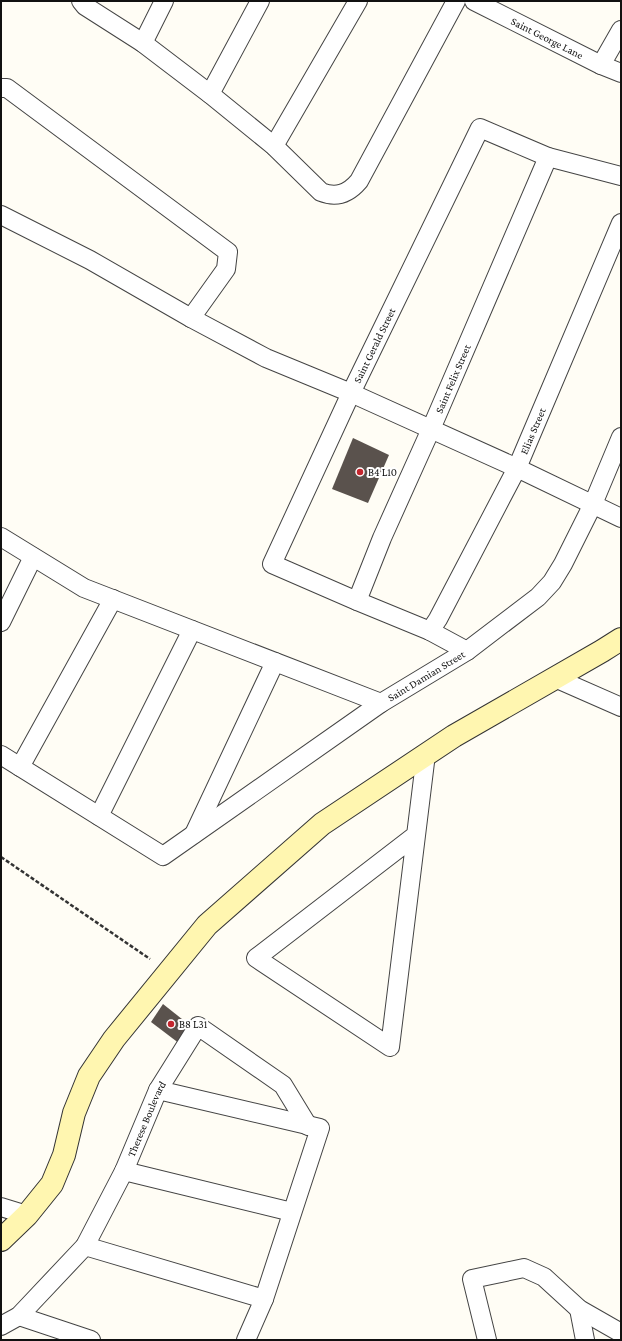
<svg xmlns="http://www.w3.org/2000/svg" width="622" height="1341" viewBox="0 0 622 1341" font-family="'Crimson Pro',serif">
<rect width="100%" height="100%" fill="#fffdf5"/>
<!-- building -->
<g fill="#5a524d">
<path d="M 353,438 L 389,455 L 368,503 L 332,489 Z"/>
<path d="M 163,1004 L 192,1027 L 180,1044 L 151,1022 Z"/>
</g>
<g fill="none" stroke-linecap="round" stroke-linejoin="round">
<defs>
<g id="street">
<path d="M 81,1 L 85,6 L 143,43 L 210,94 L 274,146 L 321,192 C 336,198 348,194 359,181 L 456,1"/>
<path id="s1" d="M 474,1 L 601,65 L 621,73"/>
<path d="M 143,43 L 164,1"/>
<path d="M 601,65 L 621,30"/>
<path d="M 1,88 L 7,88 L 228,252 L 226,269 L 191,318"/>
<path d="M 210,94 L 260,1"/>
<path d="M 274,146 L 358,1"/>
<path d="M 1,215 L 90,260 L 191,318 L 266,358 L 351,393 L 517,468 L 621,518"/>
<path d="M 1,537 L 84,588 L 381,703"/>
<path id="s2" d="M 357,601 L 382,538 L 431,429 L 548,157"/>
<path d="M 1,622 L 33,557"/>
<path id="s3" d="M 430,631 L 438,619 L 517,468 L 621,223"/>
<path id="s4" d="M 467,651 L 430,631 L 357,601 L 272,564 L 351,393 L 480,128 L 548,157 L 621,176"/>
<path d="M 555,678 L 621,707"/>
<path id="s5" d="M 1,755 L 163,856 L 381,703 L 467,651 L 538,597 L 552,582 L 563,564 L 593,504 L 621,437"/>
<path d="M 20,767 L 113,599"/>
<path d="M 99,816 L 192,630"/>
<path d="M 194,834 L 275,662"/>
<path d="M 416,835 L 256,958 L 390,1047 L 426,754"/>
<path d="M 158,1090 L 320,1128 L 264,1299 L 246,1340"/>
<path d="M 124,1171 L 292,1212"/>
<path d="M 1,1207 L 27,1215"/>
<path d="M 85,1246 L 264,1299"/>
<path d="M 579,1309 L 585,1340"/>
<path d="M 19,1316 L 91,1340"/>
<path id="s6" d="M 1,1326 L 19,1316 L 85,1246 L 124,1171 L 158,1090 L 198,1026 L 283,1085 L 308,1126"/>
<path d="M 487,1340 L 472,1279 L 524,1268 L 544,1277 L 579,1309 L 621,1333"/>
</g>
<path id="secondary" d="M 1,1240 L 27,1215 L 52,1184 L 64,1155 L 74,1113 L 89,1076 L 114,1039 L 207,925 L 322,824 L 454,736 L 602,651 L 621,639"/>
</defs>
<!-- street casing -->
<use href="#street" stroke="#444" stroke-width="20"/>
<!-- secondary casing -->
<use href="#secondary" stroke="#333" stroke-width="24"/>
<!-- path -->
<path stroke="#333" stroke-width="2.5" stroke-dasharray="4 2" stroke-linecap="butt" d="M 1,857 L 150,959"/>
<!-- street -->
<use href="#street" stroke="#fff" stroke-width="18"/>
<!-- secondary -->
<use href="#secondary" stroke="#fff6b0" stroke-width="22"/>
</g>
<!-- markers -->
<g fill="#c4262e" stroke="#fff" stroke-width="1.5">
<circle cx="360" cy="472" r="4"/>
<circle cx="171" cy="1024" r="4"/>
</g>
<g text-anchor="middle" stroke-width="4" stroke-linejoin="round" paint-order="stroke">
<!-- street labels -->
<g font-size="11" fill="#111" stroke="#fff">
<text dy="4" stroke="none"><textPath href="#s1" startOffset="82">Saint George Lane</textPath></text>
<text dy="4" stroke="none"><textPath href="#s4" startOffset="455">Saint Gerald Street</textPath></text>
<text dy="4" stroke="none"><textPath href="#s2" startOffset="242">Saint Felix Street</textPath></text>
<text dy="4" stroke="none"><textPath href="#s3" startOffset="225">Elias Street</textPath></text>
<text dy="4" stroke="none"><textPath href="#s5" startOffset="510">Saint Damian Street</textPath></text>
<text dy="4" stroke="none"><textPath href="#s6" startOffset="258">Therese Boulevard</textPath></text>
</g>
<!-- poi labels -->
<g font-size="11" fill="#111" stroke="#fff" text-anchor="start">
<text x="368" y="476">B4 L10</text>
<text x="179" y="1028">B8 L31</text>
</g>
</g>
<!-- border -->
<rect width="622" height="1341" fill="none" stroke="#111111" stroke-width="4"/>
</svg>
